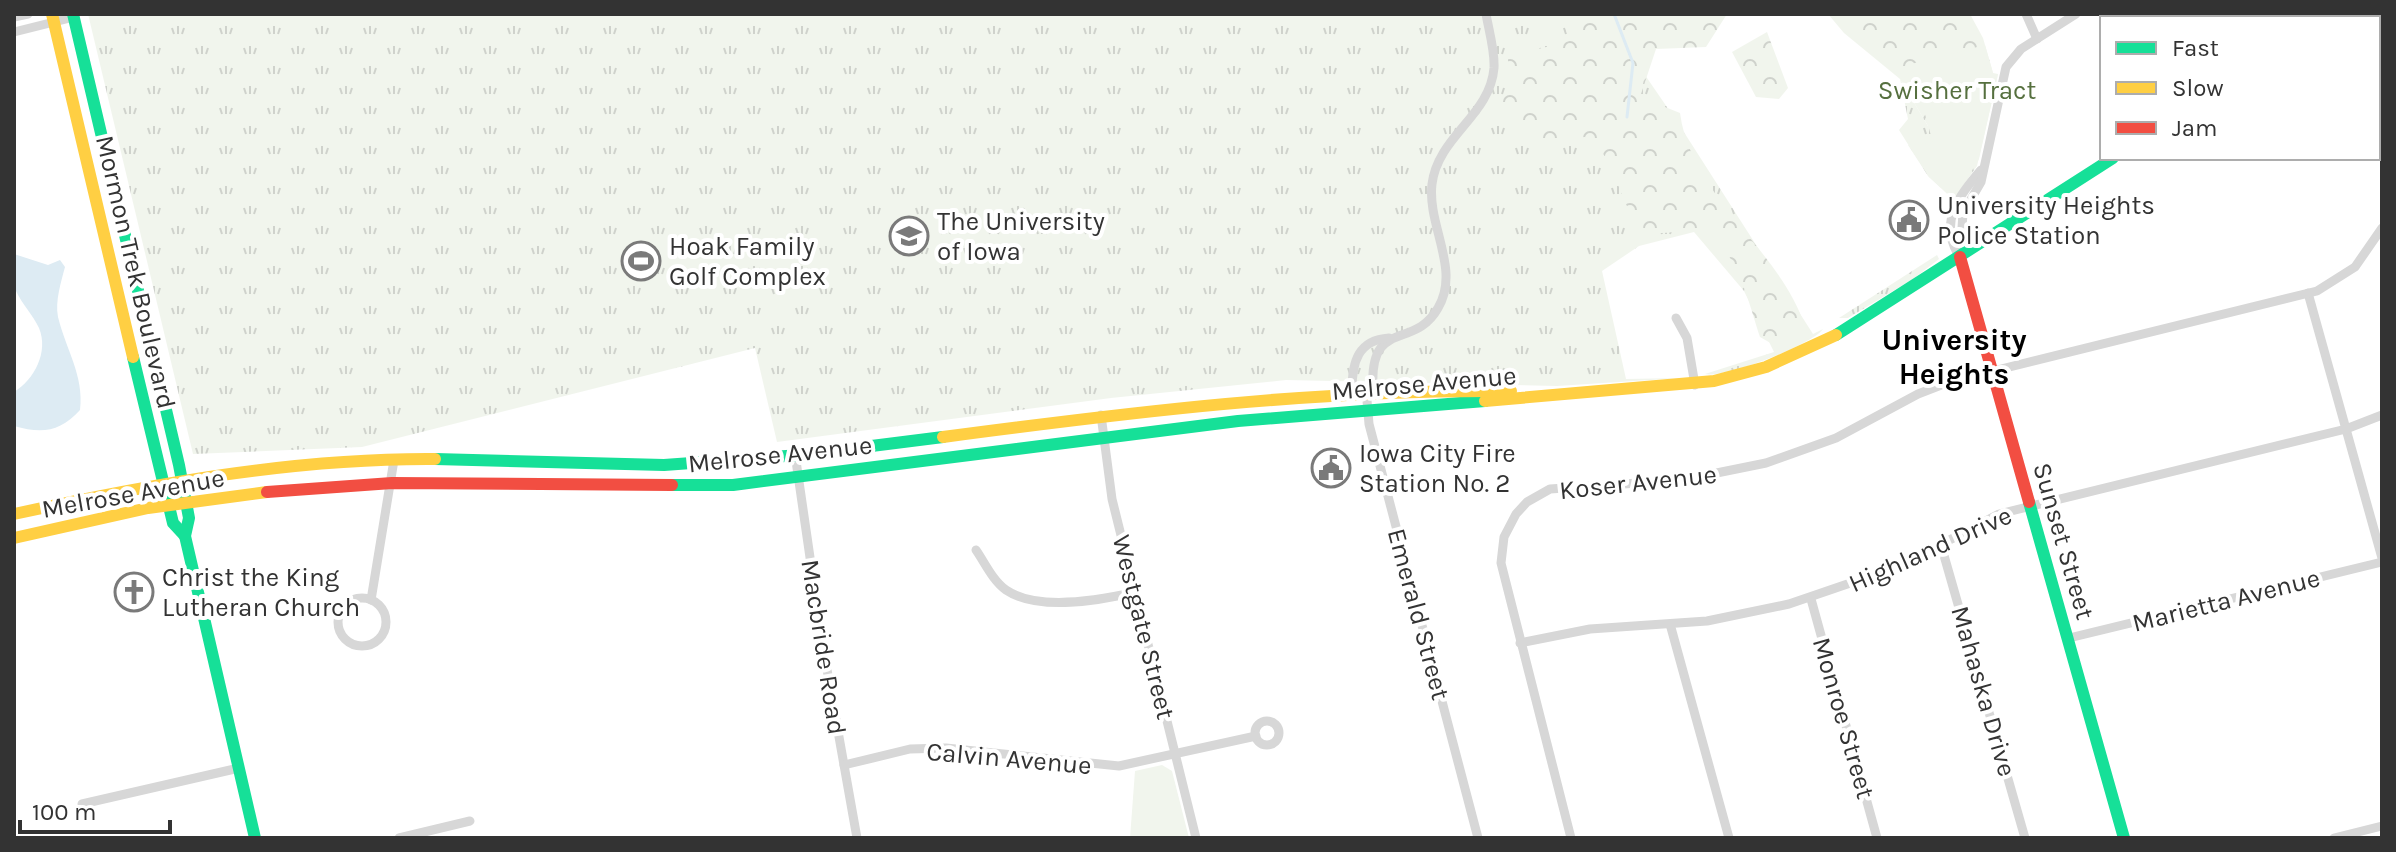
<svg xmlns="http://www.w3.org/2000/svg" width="2396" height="852" viewBox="0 0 2396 852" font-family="Karla,sans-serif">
<defs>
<pattern id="grass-tufts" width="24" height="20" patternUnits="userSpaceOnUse" patternTransform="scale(2)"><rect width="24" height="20" fill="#f1f5ed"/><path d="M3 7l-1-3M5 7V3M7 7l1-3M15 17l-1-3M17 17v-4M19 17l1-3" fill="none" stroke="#cfd2cc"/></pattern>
<pattern id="forest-crowns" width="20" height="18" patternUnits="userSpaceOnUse" patternTransform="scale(2)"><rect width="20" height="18" fill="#f1f5ed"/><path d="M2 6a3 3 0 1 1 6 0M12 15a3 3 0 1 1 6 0" fill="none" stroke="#cfd2cc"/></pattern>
</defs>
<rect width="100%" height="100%" fill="#fff"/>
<!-- grass -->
<g fill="url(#grass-tufts)">
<path d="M 88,14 L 1603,14 L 1680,126 L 1813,334 L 1823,329 C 1812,345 1723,379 1705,374 L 1774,352 L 1744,291 L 1694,232 L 1639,246 L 1602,271 L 1626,379 L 1681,378 L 1557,386 L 1286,380 L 1111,398 L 777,442 L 755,348 L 362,447 L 193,454 Z"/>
<path d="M 1998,74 L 1977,166 L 1951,202 L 1952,198 L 1928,176 L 1899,130 L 1908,119 L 1900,79 L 1928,126 Z"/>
<path d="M 1937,255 L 1939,259 L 1913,279 L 1848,318 L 1839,318 Z"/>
</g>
<!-- forest -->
<g fill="url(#forest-crowns)">
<path d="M 1562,14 L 1727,14 L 1706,47 L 1656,49 L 1640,97 L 1680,113 C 1691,197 1779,248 1805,326 L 1793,337 L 1774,345 L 1760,337 C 1749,305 1732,223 1685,230 C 1669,232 1652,238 1639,224 C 1623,207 1618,178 1606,158 C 1601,150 1592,143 1585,137 C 1551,139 1521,145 1499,114 L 1508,80 L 1508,57 L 1569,41 Z"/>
<path d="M 1828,14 L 1970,14 L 1983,38 L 1993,73 L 1938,128 L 1928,126 L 1900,79 L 1844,33 Z"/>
<path d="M 1767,32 L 1788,88 L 1779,99 L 1756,97 L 1732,52 Z"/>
</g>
<!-- park -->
<g fill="#f1f5ed">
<path d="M 1985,45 L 1993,73 L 1998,74 L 1979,159 L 1954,200 L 1929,177 L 1908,145 L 1933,143 L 1911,64 Z"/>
<path d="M 1162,765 L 1172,771 L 1189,838 L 1130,838 L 1135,771 Z"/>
</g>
<!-- water -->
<path fill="#ddebf3" d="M 14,254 L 48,265 L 60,260 L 65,267 C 61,282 55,301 58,317 C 66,350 84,375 80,410 C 60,432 42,434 14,426 L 14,392 C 34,380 49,352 39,328 C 33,315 22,304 16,291 C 11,281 14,265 14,254 Z"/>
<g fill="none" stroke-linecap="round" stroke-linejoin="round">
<!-- stream -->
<path stroke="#ddebf3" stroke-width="3" d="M 1614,14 L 1633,63 L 1627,117"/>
<!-- street -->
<g stroke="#d7d7d7" stroke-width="9">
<path d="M 2026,14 L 2037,39"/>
<path d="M 14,17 L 28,14"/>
<path d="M 14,32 L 74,17"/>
<path d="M 1959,256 C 1938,222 1959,196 1981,170"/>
<path d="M 1960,257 L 1963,213 L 1981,182 L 2006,67 L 2021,49 L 2076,14"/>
<path d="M 2308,293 L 2382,558"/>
<path d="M 1676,318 L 1687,338 L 1695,385"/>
<path d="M 1366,389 L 1369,424 L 1478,838"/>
<path d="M 1373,389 C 1369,317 1414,351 1438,308 C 1461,269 1427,226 1432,184 C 1438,136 1490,116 1494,68 C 1495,51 1489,31 1486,14"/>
<path d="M 1352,390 C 1352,362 1358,340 1389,338"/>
<path d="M 1101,415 L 1112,499 L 1196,838"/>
<path d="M 795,454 L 823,647 L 857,838"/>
<path d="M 1941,545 L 2025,838"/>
<path d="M 976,550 C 985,563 993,581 1006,590 C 1039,612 1101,600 1136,592"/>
<circle cx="362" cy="622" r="24"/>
<path d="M 1811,599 L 1877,838"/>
<path d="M 371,600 L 394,460"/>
<path d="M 1670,624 L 1729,838"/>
<path d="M 2069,638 L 2382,562"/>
<path d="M 1520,643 L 1590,629 L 1707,621 L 1789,604 L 1900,566 L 1999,514 L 2346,429 L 2382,415"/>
<circle cx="1267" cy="733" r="12"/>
<path d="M 844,765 L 910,749 L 946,748 L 1119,766 L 1256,736"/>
<path d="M 82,804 L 239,768"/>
<path d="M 399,838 L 470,821"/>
<path d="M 1571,838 L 1501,563 L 1504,537 L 1516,514 L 1527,502 L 1550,489 L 1682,480 L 1766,463 L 1836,438 L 1918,394 L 1949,382 L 2317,291 L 2355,267 L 2382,228"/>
<path d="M 2334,838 L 2382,826"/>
</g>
<!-- fast -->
<g stroke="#16e098" stroke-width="12">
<path d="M 73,14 L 179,465 L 189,518 L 185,536 L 255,838"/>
<path d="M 2334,18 L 2340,14"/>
<path d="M 1836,335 L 2113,158"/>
<path d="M 133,357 L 173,523 L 185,536"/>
<path d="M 435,459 L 664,465 L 800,455 L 943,437"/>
<path d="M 672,485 L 733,485 L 1238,421 L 1485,401"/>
<path d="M 2029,502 L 2124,838"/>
</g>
<!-- slow -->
<g stroke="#ffcf43" stroke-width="12">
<path d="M 52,14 L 133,357"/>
<path d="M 1485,401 L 1714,381 L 1766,367 L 1836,335"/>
<path d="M 943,437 C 1132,412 1319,389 1511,391"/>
<path d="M 14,514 C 152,484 293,458 435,459"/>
<path d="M 14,538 L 148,508 L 267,492"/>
</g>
<!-- jam -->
<g stroke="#f24e42" stroke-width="12">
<path d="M 1960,257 L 2029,502"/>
<path d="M 267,492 L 392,483 L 672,485"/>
</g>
</g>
<!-- icons -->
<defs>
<symbol id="civic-ring" viewBox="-11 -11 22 22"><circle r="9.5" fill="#fff" stroke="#7a7a7a" stroke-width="1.5"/><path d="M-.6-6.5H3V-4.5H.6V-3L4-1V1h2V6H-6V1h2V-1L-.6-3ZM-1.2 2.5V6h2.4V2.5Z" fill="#7a7a7a"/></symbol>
<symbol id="university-ring" viewBox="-11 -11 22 22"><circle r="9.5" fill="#fff" stroke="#7a7a7a" stroke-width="1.5"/><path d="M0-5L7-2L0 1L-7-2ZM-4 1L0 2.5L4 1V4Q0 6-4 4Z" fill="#7a7a7a"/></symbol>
<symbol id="stadium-ring" viewBox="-11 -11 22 22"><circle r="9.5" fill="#fff" stroke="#7a7a7a" stroke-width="1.5"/><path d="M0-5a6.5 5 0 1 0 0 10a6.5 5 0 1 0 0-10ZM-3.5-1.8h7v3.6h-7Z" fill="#7a7a7a"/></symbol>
<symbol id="church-ring" viewBox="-11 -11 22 22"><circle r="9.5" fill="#fff" stroke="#7a7a7a" stroke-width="1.5"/><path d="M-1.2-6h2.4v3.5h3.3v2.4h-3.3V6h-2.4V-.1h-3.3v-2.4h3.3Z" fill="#7a7a7a"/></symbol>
</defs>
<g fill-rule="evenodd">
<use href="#civic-ring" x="1887" y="198" width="44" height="44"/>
<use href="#university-ring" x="887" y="214" width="44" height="44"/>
<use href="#stadium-ring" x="619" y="239" width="44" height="44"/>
<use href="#civic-ring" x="1309" y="446" width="44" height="44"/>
<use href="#church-ring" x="112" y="570" width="44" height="44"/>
</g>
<g text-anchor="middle" stroke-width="8" stroke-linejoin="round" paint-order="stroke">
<!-- park labels -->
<g font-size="26" fill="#56703f" stroke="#fff">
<text x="1957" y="99">Swisher Tract</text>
</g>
<!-- poi labels -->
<g font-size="26" fill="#333" stroke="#fff" text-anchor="start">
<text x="1937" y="214">University Heights<tspan x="1937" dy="30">Police Station</tspan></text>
<text x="937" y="230">The University<tspan x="937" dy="30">of Iowa</tspan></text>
<text x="669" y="255">Hoak Family<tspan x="669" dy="30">Golf Complex</tspan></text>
<text x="1359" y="462">Iowa City Fire<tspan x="1359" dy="30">Station No. 2</tspan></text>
<text x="162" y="586">Christ the King<tspan x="162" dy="30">Lutheran Church</tspan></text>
</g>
<!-- street labels -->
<g font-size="26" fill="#333" stroke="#fff">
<text transform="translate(136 272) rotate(77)" y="9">Mormon Trek Boulevard</text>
<text transform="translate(1424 383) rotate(-5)" y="9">Melrose Avenue</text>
<text transform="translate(780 454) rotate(-6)" y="9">Melrose Avenue</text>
<text transform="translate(1638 482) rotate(-6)" y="9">Koser Avenue</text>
<text transform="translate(133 493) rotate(-10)" y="9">Melrose Avenue</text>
<text transform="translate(2064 541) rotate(74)" y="9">Sunset Street</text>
<text transform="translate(1930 549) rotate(-24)" y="9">Highland Drive</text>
<text transform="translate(2226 600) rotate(-14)" y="9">Marietta Avenue</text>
<text transform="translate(1419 614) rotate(75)" y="9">Emerald Street</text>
<text transform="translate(1144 627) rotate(76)" y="9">Westgate Street</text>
<text transform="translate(824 647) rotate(81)" y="9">Macbride Road</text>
<text transform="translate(1984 691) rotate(74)" y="9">Mahaska Drive</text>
<text transform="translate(1844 718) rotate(74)" y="9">Monroe Street</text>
<text transform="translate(1009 758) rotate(5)" y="9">Calvin Avenue</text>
</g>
<!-- quarter labels -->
<g font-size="30" font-weight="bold" fill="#000" stroke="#fff">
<text x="1954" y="350">University<tspan x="1954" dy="34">Heights</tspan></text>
</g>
</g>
<!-- border -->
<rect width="2396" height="852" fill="none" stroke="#333333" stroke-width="32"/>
<!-- legend -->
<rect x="2100" y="16" width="280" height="144" fill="#ffffff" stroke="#adadad" stroke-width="2"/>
<rect x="2116" y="42" width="40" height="12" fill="#16e098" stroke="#adadad" stroke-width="2"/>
<text x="2172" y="56" font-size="24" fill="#333333">Fast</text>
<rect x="2116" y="82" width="40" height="12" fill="#ffcf43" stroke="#adadad" stroke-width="2"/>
<text x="2172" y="96" font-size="24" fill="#333333">Slow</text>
<rect x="2116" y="122" width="40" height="12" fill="#f24e42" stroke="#adadad" stroke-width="2"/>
<text x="2172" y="136" font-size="24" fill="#333333">Jam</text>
<!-- scale -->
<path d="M20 820v12h150v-12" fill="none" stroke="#333333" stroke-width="4"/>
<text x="32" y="820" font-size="24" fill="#333333" stroke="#ffffff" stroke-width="6" paint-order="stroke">100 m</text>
</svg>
